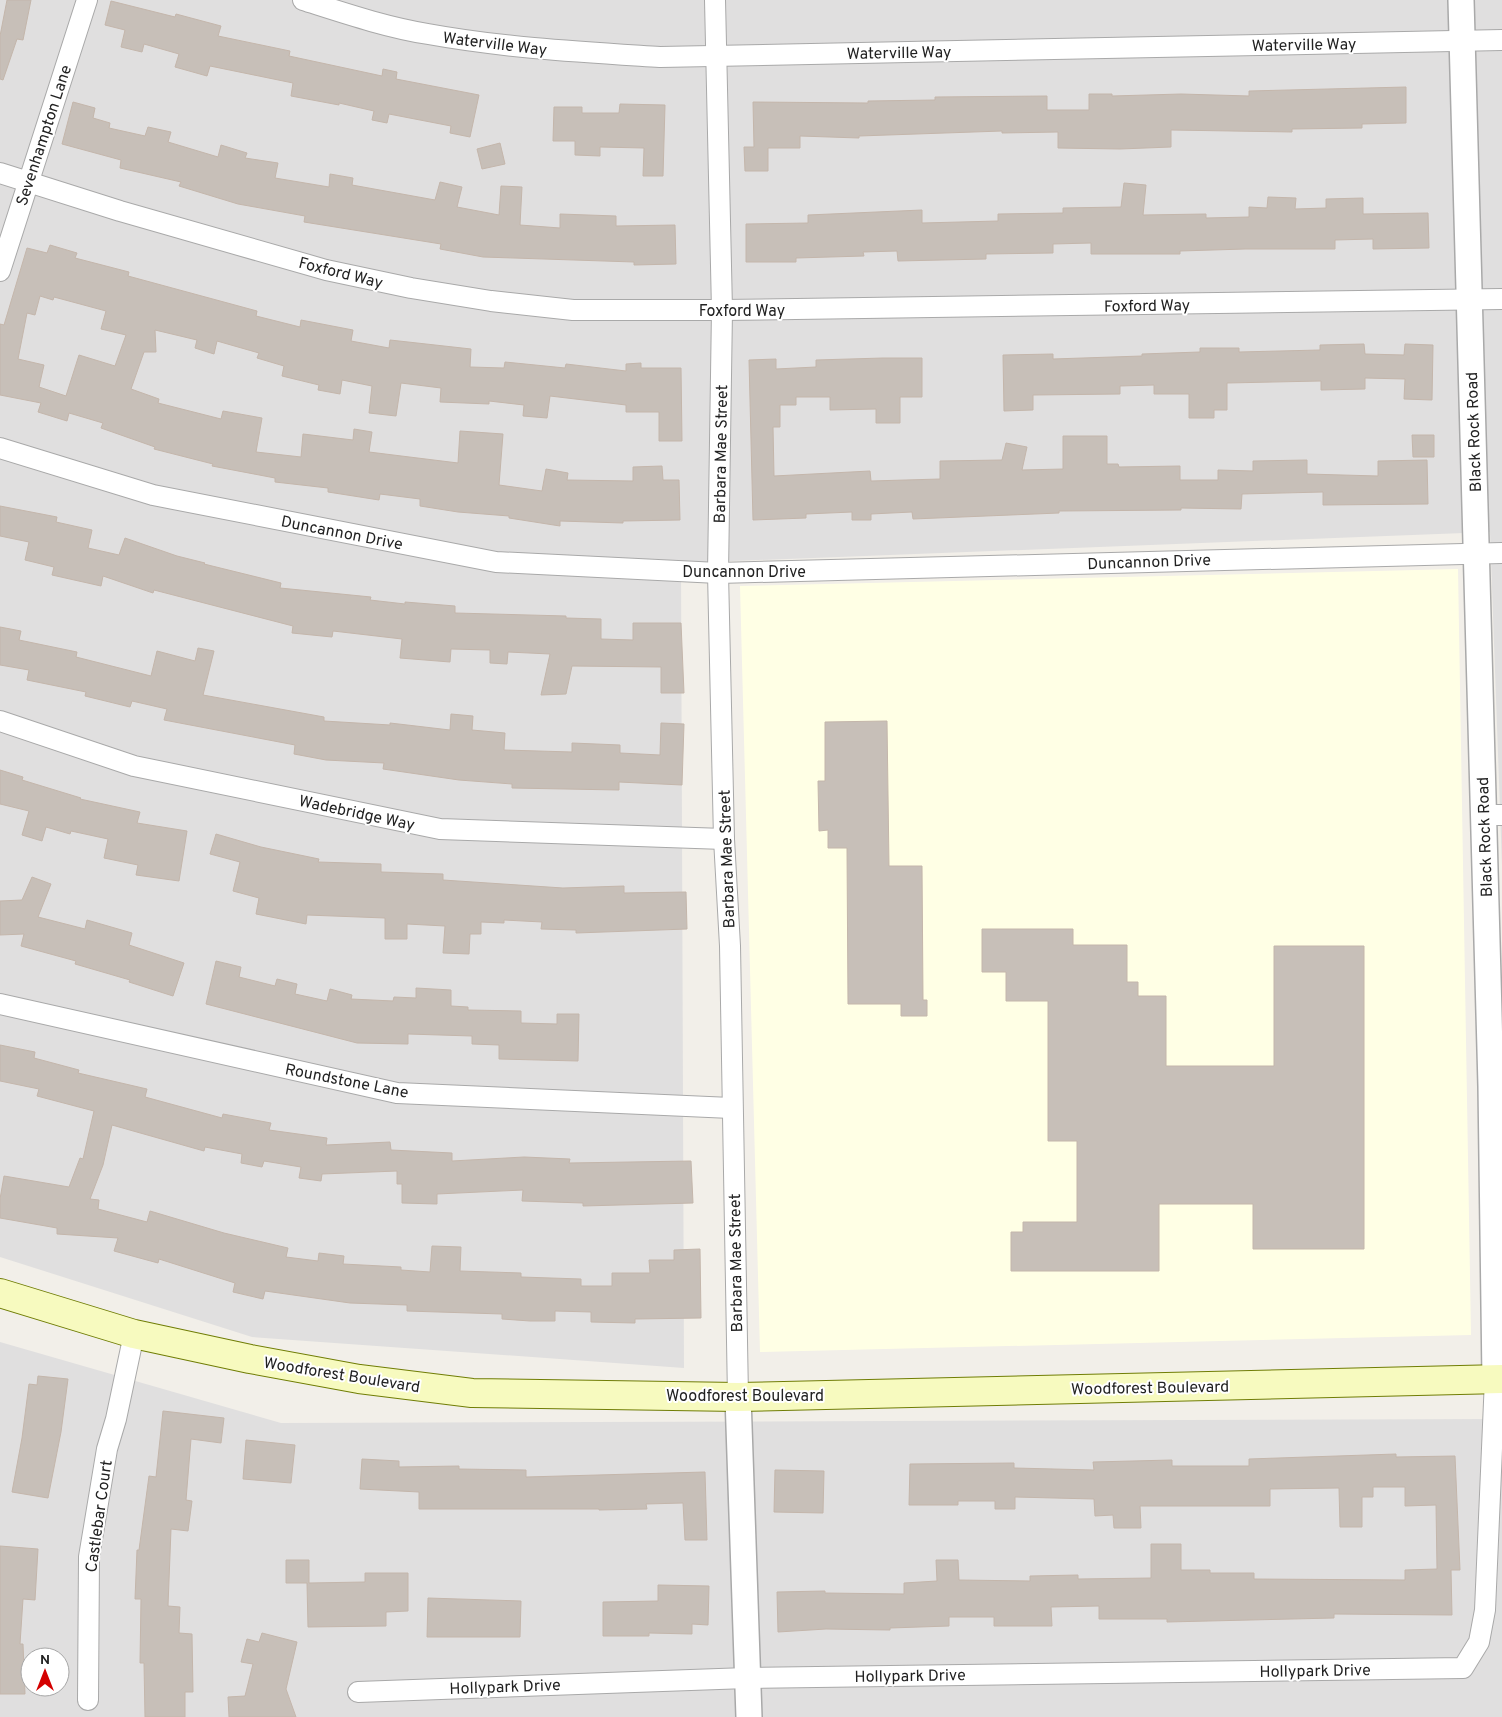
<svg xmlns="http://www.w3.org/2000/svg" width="1502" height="1717" viewBox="0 0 1502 1717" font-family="Overpass,sans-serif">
<rect width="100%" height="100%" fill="#f2efe9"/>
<!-- residential -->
<g fill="#e0dfdf" fill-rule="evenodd">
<path d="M 0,0 L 1502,0 L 1502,865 L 1490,532 L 681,563 L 684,1368 L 252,1337 L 0,1257 Z"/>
<path d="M 0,1342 L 281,1423 L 1502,1419 L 1502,1717 L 0,1717 ZM 30,1657 L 60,1657 L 60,1687 L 30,1687 Z"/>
</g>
<!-- education -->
<path fill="#ffffe5" d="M 1458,569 L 1471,1335 L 760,1352 L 740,586 Z"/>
<!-- building -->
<g fill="#c7bfb8" stroke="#c4b6ab" fill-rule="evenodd">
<path d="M 7,0 L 31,0 L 23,40 L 17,39 L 3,80 L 0,79 L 0,36 Z"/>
<path d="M 111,1 L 175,17 L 176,14 L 221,26 L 218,36 L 290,51 L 289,56 L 382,76 L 383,69 L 397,72 L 396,79 L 479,95 L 470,137 L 450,133 L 451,126 L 389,114 L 387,123 L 372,120 L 374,111 L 339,103 L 339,105 L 291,96 L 293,83 L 210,66 L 207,76 L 175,67 L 179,54 L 144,44 L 142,52 L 121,47 L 125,30 L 105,25 Z"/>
<path d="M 1406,87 L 1406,123 L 1362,124 L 1362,128 L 1292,129 L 1292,132 L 1171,130 L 1171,147 L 1120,149 L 1058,148 L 1058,132 L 1002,133 L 1002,131 L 859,136 L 859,138 L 800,136 L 800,148 L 768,148 L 768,171 L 745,171 L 744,147 L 754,147 L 753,102 L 868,103 L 868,101 L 935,100 L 935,97 L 1047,96 L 1047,110 L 1089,110 L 1089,94 L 1112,94 L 1112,96 L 1181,94 L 1249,96 L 1249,91 Z"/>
<path d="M 73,102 L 95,108 L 93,118 L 110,123 L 109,128 L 145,136 L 148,127 L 171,132 L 168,142 L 218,157 L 221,145 L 247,153 L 245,158 L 278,163 L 275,178 L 329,187 L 330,174 L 353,178 L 352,185 L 435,200 L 440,182 L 462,187 L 457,207 L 499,215 L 501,186 L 522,187 L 520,225 L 560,228 L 560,214 L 616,216 L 616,226 L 675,225 L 676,264 L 634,265 L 634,262 L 483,257 L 440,249 L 441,244 L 304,222 L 305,216 L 238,204 L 179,186 L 181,182 L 120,168 L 121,160 L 62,144 Z"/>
<path d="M 620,104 L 665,105 L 663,176 L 643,176 L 644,148 L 600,147 L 600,156 L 575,155 L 575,141 L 553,141 L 554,107 L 582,107 L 582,113 L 619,113 Z"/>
<path d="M 500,143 L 505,164 L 482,169 L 477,149 Z"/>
<path d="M 1124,183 L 1146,185 L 1143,215 L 1206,214 L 1206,218 L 1249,217 L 1249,207 L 1267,208 L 1268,197 L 1296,198 L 1295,209 L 1326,208 L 1326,199 L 1363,198 L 1363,214 L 1428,213 L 1429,248 L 1373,249 L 1373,239 L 1335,240 L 1335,249 L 1245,249 L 1180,251 L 1180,254 L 1091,254 L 1091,243 L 1053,244 L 1053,253 L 986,254 L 986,259 L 898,261 L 897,251 L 863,252 L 864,256 L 796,258 L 796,262 L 746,262 L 746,224 L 808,223 L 808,215 L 922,210 L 922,223 L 998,221 L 998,214 L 1063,213 L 1063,208 L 1121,207 Z"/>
<path d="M 50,245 L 77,253 L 75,258 L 129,272 L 128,276 L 257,311 L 256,316 L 300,327 L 301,320 L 353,330 L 351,341 L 389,348 L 390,340 L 471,349 L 470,367 L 504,368 L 505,362 L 565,368 L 566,364 L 626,371 L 626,364 L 641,363 L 641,368 L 681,368 L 682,441 L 659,441 L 659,412 L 626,412 L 626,405 L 550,396 L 547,418 L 523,416 L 524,405 L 489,401 L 489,404 L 440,402 L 441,388 L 401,383 L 396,416 L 369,413 L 372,386 L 342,380 L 340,394 L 318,390 L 319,385 L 282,376 L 284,366 L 257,358 L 259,353 L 217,341 L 214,354 L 195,348 L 197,340 L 155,330 L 156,352 L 144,352 L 131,389 L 159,399 L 158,403 L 221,419 L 223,411 L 262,418 L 256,452 L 301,457 L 303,434 L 353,440 L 354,429 L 372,432 L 369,452 L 458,463 L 460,431 L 503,434 L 499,485 L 542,491 L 546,469 L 568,473 L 567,480 L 633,481 L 633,467 L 662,466 L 663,480 L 679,480 L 680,520 L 623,521 L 623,523 L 560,521 L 560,526 L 509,518 L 509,516 L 458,512 L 420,506 L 420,499 L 380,494 L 379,500 L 328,492 L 328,488 L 275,482 L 275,478 L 212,466 L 213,464 L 154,449 L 155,447 L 101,428 L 103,423 L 69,413 L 67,421 L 38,412 L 41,403 L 0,395 L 0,324 L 4,325 L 27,248 L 47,253 ZM 40,296 L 53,300 L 54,297 L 106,311 L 101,329 L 126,335 L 115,366 L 79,355 L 66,396 L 39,387 L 44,365 L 18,359 L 27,313 L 35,315 Z"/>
<path d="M 1364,344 L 1365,354 L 1404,355 L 1405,344 L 1433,345 L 1432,400 L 1404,399 L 1405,379 L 1365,378 L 1365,389 L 1321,390 L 1321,381 L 1227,383 L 1227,410 L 1214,410 L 1214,418 L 1189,418 L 1189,394 L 1154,394 L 1154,385 L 1120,386 L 1120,394 L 1033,395 L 1033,410 L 1004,411 L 1003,355 L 1053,354 L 1053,359 L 1142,356 L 1142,354 L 1200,352 L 1200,348 L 1239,348 L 1239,352 L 1320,350 L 1320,345 Z"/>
<path d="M 883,358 L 922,358 L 922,397 L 900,397 L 900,423 L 876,423 L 876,409 L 830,410 L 830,397 L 796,397 L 796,405 L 780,405 L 780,427 L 773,427 L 774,476 L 870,471 L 871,481 L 940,479 L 940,461 L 1002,460 L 1006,443 L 1027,447 L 1022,470 L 1063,469 L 1063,436 L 1107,436 L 1107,464 L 1118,464 L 1119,467 L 1180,466 L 1180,480 L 1218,480 L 1218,470 L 1253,471 L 1253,461 L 1307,460 L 1307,474 L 1378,476 L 1378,461 L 1427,460 L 1428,504 L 1323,505 L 1323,492 L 1242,494 L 1241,509 L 1181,508 L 1181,510 L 1059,511 L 1059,513 L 913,519 L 912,512 L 871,514 L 871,520 L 852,520 L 852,512 L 806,514 L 806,518 L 753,520 L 749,360 L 776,359 L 776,369 L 816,367 L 816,360 Z"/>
<path d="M 1412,435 L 1434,435 L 1434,457 L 1413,457 Z"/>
<path d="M 0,506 L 57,517 L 56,522 L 92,530 L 88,548 L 119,555 L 125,538 L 177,556 L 205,563 L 204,564 L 281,583 L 280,588 L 371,597 L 370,600 L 405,604 L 405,602 L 455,606 L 455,613 L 566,616 L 566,618 L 601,619 L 601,639 L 633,640 L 633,623 L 681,623 L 684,693 L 661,693 L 661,667 L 572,666 L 566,694 L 541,695 L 550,654 L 508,652 L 507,664 L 490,663 L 490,650 L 451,649 L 450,662 L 400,658 L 402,639 L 333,631 L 332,637 L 292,633 L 293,626 L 154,590 L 153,593 L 103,576 L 101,586 L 52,575 L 54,567 L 25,560 L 29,542 L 0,536 Z"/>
<path d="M 0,627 L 21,631 L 19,640 L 77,652 L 76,657 L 151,676 L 157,651 L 195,661 L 198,648 L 214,651 L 203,695 L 324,717 L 324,721 L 390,725 L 390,723 L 450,730 L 451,714 L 473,716 L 472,730 L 505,733 L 504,750 L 572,752 L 572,743 L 620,745 L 620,753 L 660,755 L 661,723 L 684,724 L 682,785 L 619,782 L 619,790 L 512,788 L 512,784 L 459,780 L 383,769 L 384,763 L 326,760 L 294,754 L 295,745 L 164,720 L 167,709 L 132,701 L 130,707 L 85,696 L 86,692 L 27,680 L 29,670 L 0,665 Z"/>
<path d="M 887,721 L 889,866 L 922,866 L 923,1000 L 927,1000 L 927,1016 L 901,1016 L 901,1004 L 848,1004 L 847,848 L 828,848 L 828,830 L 819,831 L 818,781 L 825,781 L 825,722 Z"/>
<path d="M 0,770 L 23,777 L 22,780 L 81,798 L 80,799 L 140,812 L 137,823 L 187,831 L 179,881 L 136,875 L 138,865 L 104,858 L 108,839 L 71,831 L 70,834 L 46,827 L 42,841 L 22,835 L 29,811 L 0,804 Z"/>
<path d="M 216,834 L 261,847 L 319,859 L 318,862 L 381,864 L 381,872 L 443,874 L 443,880 L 563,888 L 624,886 L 624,893 L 686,892 L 687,929 L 576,933 L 576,930 L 541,929 L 542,922 L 504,920 L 504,923 L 481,922 L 481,934 L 470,934 L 469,954 L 443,953 L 445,926 L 407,924 L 407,939 L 385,939 L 385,918 L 307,915 L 306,924 L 256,914 L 259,898 L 233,891 L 240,862 L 210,854 Z"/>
<path d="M 32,877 L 51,884 L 38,917 L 85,929 L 87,920 L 132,933 L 129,945 L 184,963 L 173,996 L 129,982 L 130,980 L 75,964 L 76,961 L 21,946 L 24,934 L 0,935 L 0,901 L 22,900 Z"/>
<path d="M 982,929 L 1073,929 L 1073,945 L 1127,945 L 1127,982 L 1138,982 L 1138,996 L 1166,996 L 1166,1066 L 1274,1066 L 1274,946 L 1364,946 L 1364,1249 L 1253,1249 L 1253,1204 L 1159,1204 L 1159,1271 L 1011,1271 L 1011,1232 L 1023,1232 L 1023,1222 L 1077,1222 L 1077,1141 L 1048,1141 L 1048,1001 L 1006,1001 L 1006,972 L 982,972 Z"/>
<path d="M 216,961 L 241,967 L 239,977 L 275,986 L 277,979 L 297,984 L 295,994 L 327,1001 L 330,989 L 352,995 L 351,999 L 393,1001 L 394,997 L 416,998 L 416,988 L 451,990 L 451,1006 L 468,1007 L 468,1010 L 521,1011 L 521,1023 L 557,1024 L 557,1014 L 579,1014 L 578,1061 L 499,1059 L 499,1045 L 472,1044 L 472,1036 L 408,1034 L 408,1044 L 357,1043 L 206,1004 Z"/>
<path d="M 0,1045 L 35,1052 L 34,1058 L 79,1070 L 78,1073 L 147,1089 L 145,1097 L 222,1118 L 223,1114 L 271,1123 L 269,1130 L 327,1138 L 326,1145 L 390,1142 L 391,1150 L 452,1153 L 452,1161 L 524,1157 L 570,1159 L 569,1163 L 691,1161 L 693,1203 L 583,1206 L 583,1203 L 522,1201 L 523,1190 L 437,1194 L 437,1204 L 402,1203 L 402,1184 L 397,1184 L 397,1171 L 322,1174 L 321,1181 L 299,1178 L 301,1167 L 264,1161 L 262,1167 L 241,1163 L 242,1154 L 205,1147 L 204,1151 L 112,1125 L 103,1165 L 90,1199 L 99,1200 L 98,1209 L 147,1222 L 150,1211 L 224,1233 L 288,1248 L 286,1257 L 318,1261 L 319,1253 L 344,1256 L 343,1264 L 401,1267 L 401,1270 L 430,1272 L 432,1246 L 461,1247 L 460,1271 L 521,1273 L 521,1277 L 581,1279 L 581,1286 L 612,1286 L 612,1273 L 650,1273 L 649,1260 L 674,1260 L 674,1250 L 700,1249 L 701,1318 L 635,1319 L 635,1323 L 591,1322 L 591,1312 L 555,1311 L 555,1321 L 530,1321 L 502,1319 L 502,1314 L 407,1311 L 407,1305 L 350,1303 L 265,1291 L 263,1299 L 233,1292 L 235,1283 L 159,1259 L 158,1263 L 114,1251 L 118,1238 L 57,1234 L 57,1228 L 0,1218 L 0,1199 L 4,1176 L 69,1187 L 80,1158 L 83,1159 L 94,1111 L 37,1096 L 39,1089 L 0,1081 Z"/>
<path d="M 38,1376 L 68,1379 L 61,1432 L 48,1498 L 12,1492 L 22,1438 L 29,1384 L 37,1385 Z"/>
<path d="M 163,1411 L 224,1418 L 221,1443 L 191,1439 L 186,1500 L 192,1501 L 188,1531 L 171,1529 L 168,1606 L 180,1607 L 179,1633 L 192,1634 L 193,1692 L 185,1692 L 185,1717 L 145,1717 L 144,1663 L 140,1663 L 141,1599 L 135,1599 L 137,1550 L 139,1550 L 149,1476 L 156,1477 Z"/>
<path d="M 246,1440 L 295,1445 L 291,1483 L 243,1479 Z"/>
<path d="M 1396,1454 L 1396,1457 L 1455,1456 L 1460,1570 L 1451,1570 L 1452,1615 L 1334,1614 L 1334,1618 L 1167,1622 L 1167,1619 L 1099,1619 L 1099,1606 L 1051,1607 L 1052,1626 L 994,1626 L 994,1617 L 949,1617 L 949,1626 L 890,1628 L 890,1630 L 826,1629 L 778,1632 L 777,1592 L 825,1591 L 825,1593 L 904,1594 L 904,1583 L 937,1581 L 936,1560 L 958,1560 L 959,1580 L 1030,1581 L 1030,1576 L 1078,1575 L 1078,1579 L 1151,1578 L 1151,1544 L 1181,1544 L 1181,1570 L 1210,1570 L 1210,1573 L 1254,1573 L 1254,1579 L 1405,1580 L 1405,1570 L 1437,1569 L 1436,1505 L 1405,1506 L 1405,1487 L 1373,1487 L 1373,1497 L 1362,1497 L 1362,1527 L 1340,1527 L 1339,1488 L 1270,1489 L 1270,1506 L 1140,1506 L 1141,1528 L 1114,1528 L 1113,1515 L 1095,1516 L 1094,1499 L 1015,1497 L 1015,1509 L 995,1509 L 995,1501 L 958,1501 L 958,1505 L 909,1505 L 910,1464 L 1014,1463 L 1014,1468 L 1094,1470 L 1093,1462 L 1172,1460 L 1172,1466 L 1249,1466 L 1249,1459 Z"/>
<path d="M 362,1459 L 399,1461 L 399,1467 L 459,1466 L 459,1469 L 526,1470 L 526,1477 L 705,1472 L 707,1540 L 685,1540 L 683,1503 L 646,1504 L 647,1509 L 599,1510 L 599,1509 L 419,1509 L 419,1492 L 360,1489 Z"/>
<path d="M 775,1470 L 824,1471 L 823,1513 L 774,1512 Z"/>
<path d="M 0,1546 L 38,1549 L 35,1600 L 23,1599 L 20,1644 L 23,1644 L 25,1694 L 0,1694 Z"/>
<path d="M 286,1560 L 309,1560 L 309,1583 L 365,1582 L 365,1573 L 408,1573 L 408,1611 L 386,1612 L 386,1626 L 308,1627 L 307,1583 L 286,1583 Z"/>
<path d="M 658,1585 L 709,1586 L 708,1625 L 692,1624 L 692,1634 L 649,1633 L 649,1636 L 603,1636 L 603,1602 L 658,1601 Z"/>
<path d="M 428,1598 L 521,1601 L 520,1637 L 427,1637 Z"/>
<path d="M 262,1633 L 297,1642 L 286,1689 L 296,1717 L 229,1717 L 228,1697 L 245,1696 L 253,1664 L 241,1662 L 247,1639 L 259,1642 Z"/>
</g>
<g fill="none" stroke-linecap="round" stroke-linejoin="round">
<defs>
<g id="minor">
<path d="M 303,0 C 344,13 385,27 428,34 C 505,48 582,52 660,57 L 1502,40"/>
<path d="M 715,0 L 722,310 L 718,573 L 724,839 L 730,946 L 738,1397"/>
<path d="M 0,173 L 120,211 L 326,270 L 411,288 L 491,301 L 573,310 L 722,310 L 1502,299"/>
<path d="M 0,271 L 87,0"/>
<path d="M 0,448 L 153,495 L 496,562 L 718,573 L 1502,553"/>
<path d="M 0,721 L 134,766 L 440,829 L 724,839"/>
<path d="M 1484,815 L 1502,815"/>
<path d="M 0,1004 L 397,1093 L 731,1108"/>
<path d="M 358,1692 L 747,1678 L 1463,1668 L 1479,1642 L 1485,1610 L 1495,1379"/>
<path d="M 88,1700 L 89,1557 L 107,1449 L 116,1419 L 134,1334"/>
</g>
<g id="tertiary">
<path d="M 1461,0 L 1491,1086 L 1495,1379"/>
<path d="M 738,1397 L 749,1717"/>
</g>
<path id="secondary" d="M 0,1293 L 134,1334 L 250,1359 L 359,1379 L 472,1393 L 738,1397 L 1502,1379"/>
</defs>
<!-- minor casing -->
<use href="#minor" stroke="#a9a9a9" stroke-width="22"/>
<!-- tertiary casing -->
<use href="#tertiary" stroke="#a9a9a9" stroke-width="28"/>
<!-- secondary casing -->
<use href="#secondary" stroke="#707d05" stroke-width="30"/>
<!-- minor -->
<use href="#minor" stroke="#fff" stroke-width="20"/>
<!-- tertiary -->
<use href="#tertiary" stroke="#fff" stroke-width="25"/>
<!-- secondary -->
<use href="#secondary" stroke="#f7fabf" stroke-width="28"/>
</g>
<g text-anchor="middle" stroke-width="4" stroke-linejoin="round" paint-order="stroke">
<!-- street labels -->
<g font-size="16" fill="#222" stroke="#fff">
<text transform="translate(495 43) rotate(7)" y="6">Waterville Way</text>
<text transform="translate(1304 44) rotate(-1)" y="6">Waterville Way</text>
<text transform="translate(899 52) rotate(-1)" y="6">Waterville Way</text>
<text transform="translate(43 135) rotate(-72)" y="6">Sevenhampton Lane</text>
<text transform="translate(341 272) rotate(14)" y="6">Foxford Way</text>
<text transform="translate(1147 305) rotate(-1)" y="6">Foxford Way</text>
<text x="742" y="316">Foxford Way</text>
<text transform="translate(1473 432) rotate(-92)" y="6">Black Rock Road</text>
<text transform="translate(720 454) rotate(-89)" y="6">Barbara Mae Street</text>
<text transform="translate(342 532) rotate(11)" y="6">Duncannon Drive</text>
<text transform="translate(1149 561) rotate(-2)" y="6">Duncannon Drive</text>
<text x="744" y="577">Duncannon Drive</text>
<text transform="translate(357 812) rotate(12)" y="6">Wadebridge Way</text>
<text transform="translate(1484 837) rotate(-92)" y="6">Black Rock Road</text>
<text transform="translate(726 859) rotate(-92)" y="6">Barbara Mae Street</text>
<text transform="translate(347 1080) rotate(11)" y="6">Roundstone Lane</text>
<text transform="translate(735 1263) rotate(-91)" y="6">Barbara Mae Street</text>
<text transform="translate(342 1374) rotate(9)" y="6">Woodforest Boulevard</text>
<text transform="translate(1150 1387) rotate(-1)" y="6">Woodforest Boulevard</text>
<text x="745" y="1401">Woodforest Boulevard</text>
<text transform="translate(98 1516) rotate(-82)" y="6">Castlebar Court</text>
<text transform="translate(1315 1670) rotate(-1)" y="6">Hollypark Drive</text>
<text transform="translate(910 1675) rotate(-1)" y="6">Hollypark Drive</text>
<text transform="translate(505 1686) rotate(-2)" y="6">Hollypark Drive</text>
</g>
</g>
<!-- north arrow -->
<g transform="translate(45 1672)"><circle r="24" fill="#ffffff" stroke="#a7a7a7"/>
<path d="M0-4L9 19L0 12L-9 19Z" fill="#d40000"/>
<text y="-8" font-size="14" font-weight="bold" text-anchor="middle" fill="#222222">N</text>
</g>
</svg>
